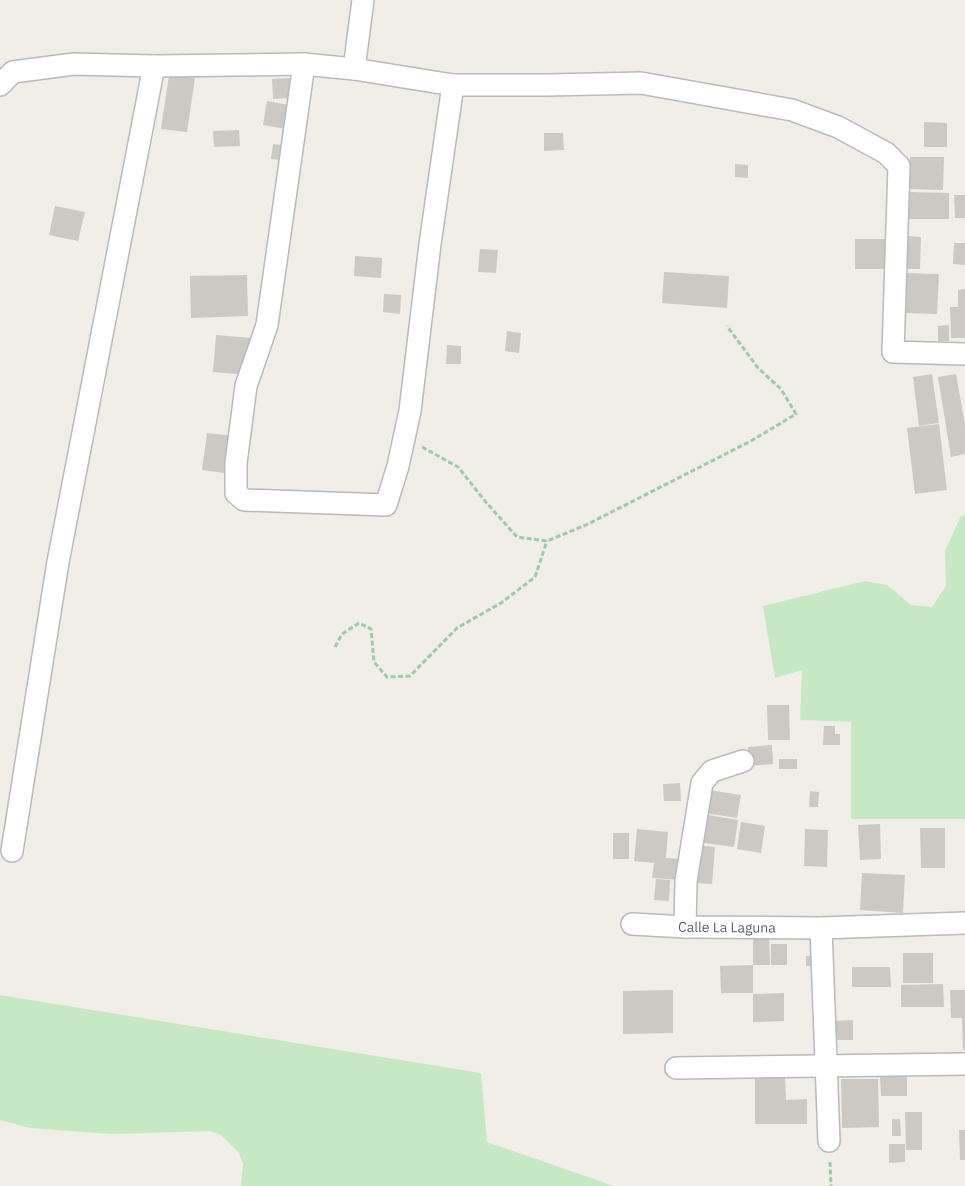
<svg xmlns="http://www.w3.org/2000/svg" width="965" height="1186" viewBox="0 0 965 1186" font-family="'IBM Plex Sans',sans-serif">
<rect width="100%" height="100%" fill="#f1eee7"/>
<!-- green -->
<g fill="#c6e9c3">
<path d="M 965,515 L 965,819 L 851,819 L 851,722 L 800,720 L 802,670 L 775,678 L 763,606 L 865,581 L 887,585 L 911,605 L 932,607 L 946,586 L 945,551 L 961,516 Z"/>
<path d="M 0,995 L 481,1073 L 487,1142 L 614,1186 L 241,1186 L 243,1164 L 239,1153 L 221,1135 L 210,1131 L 111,1134 L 30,1128 L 0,1120 Z"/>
</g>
<!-- building -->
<g fill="#ccc9c4">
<path d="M 169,75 L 195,78 L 187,132 L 161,129 Z"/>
<path d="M 290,78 L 291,98 L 273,99 L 272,79 Z"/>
<path d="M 267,101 L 290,105 L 286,129 L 263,125 Z"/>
<path d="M 924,122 L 947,123 L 947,147 L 924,147 Z"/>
<path d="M 239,130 L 240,146 L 214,147 L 213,131 Z"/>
<path d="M 544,133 L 563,133 L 564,150 L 544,151 Z"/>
<path d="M 273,144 L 282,145 L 281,160 L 271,159 Z"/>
<path d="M 910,157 L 944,157 L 943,190 L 910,189 Z"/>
<path d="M 735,164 L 748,165 L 748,178 L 735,177 Z"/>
<path d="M 909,192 L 949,193 L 949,219 L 908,219 Z"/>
<path d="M 954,195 L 965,195 L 965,218 L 955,218 Z"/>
<path d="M 55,206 L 85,212 L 78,241 L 49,235 Z"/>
<path d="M 907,236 L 921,237 L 920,269 L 906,269 Z"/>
<rect x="855" y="239" width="37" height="30"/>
<path d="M 954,243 L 965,243 L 965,265 L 953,264 Z"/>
<path d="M 480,249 L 498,250 L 496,273 L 478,272 Z"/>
<path d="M 355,256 L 382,258 L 381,278 L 354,276 Z"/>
<path d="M 664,272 L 729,276 L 727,308 L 662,303 Z"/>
<path d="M 905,273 L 939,274 L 937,314 L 904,313 Z"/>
<path d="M 247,275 L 248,316 L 191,318 L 190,276 Z"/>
<path d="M 965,289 L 965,338 L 951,338 L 950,307 L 958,307 L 958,290 Z"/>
<path d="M 384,294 L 401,295 L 400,314 L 383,312 Z"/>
<path d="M 949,325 L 949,341 L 938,341 L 938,326 Z"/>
<path d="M 507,331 L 521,333 L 519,353 L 505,351 Z"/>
<path d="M 216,335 L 251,338 L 249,375 L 213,372 Z"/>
<path d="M 447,345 L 461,346 L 461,364 L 446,364 Z"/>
<path d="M 932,374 L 939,423 L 919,426 L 913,377 Z"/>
<path d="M 956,374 L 965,425 L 965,454 L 951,457 L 938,377 Z"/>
<path d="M 939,424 L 947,490 L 915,494 L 907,428 Z"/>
<path d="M 207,433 L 235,436 L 231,474 L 202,470 Z"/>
<path d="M 767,705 L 789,705 L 790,740 L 768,740 Z"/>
<path d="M 824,726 L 835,726 L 835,734 L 840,734 L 840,745 L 823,745 Z"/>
<path d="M 772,745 L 773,764 L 749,766 L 748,747 Z"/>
<rect x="779" y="759" width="18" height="10"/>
<path d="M 680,783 L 681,801 L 664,801 L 663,784 Z"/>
<path d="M 709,790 L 741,795 L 737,818 L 705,813 Z"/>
<path d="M 810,791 L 819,792 L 818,807 L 809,807 Z"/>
<path d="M 702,814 L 738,820 L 734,847 L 697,842 Z"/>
<path d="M 741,822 L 765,826 L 761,853 L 737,849 Z"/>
<path d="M 880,824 L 881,859 L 860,860 L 858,825 Z"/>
<path d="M 920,828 L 945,828 L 945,868 L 921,868 Z"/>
<path d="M 637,829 L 668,832 L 666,858 L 682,859 L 680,880 L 652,878 L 654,863 L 634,861 Z"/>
<path d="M 805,829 L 828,830 L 827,867 L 804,866 Z"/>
<rect x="613" y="833" width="16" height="26"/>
<path d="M 697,845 L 715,847 L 712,884 L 694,883 Z"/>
<path d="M 862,873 L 905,875 L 903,913 L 860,910 Z"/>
<path d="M 656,879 L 670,880 L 669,901 L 654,900 Z"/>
<path d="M 769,933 L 770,965 L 753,965 L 753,934 Z"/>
<rect x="771" y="944" width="16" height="21"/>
<rect x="903" y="953" width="30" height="30"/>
<rect x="806" y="956" width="11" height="10"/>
<path d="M 753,965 L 753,993 L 721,993 L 720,966 Z"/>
<path d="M 852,967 L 890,967 L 891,987 L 852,987 Z"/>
<path d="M 943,984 L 944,1007 L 901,1007 L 901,985 Z"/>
<path d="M 673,990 L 673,1033 L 623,1034 L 623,991 Z"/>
<path d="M 950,990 L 965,990 L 965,1050 L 963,1050 L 962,1018 L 951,1018 Z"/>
<path d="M 784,993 L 784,1021 L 753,1022 L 753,994 Z"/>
<path d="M 853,1020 L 853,1040 L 834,1040 L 834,1021 Z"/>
<path d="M 755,1076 L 785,1076 L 786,1100 L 807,1099 L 807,1124 L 755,1124 Z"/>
<path d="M 880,1077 L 907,1077 L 907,1096 L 881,1096 Z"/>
<path d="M 841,1079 L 878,1079 L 879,1127 L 842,1128 Z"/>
<path d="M 905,1112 L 922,1112 L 922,1150 L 906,1150 Z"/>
<path d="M 892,1119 L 900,1119 L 901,1136 L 892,1136 Z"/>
<path d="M 959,1130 L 965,1130 L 965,1160 L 960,1160 Z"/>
<path d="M 889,1144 L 905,1144 L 905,1162 L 889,1163 Z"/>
</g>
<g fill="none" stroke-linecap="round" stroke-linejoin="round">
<defs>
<g id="street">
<path d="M 304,64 L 267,325 L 246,386 L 236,463 L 236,493 L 244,500 L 386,505 L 398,466 L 410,411 L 430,244 L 453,85"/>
<path d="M 354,69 L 363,0"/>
<path d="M 0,85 L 13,72 L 74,64 L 154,66 L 304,64 L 354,69 L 453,85 L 547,85 L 641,83 L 792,110 L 838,127 L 886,153 L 899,166 L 893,352 L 965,354"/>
<path d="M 12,851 L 58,562 L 154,66"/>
<path id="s1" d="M 632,924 L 685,927 L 821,928 L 965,923"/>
<path d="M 685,927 L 686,881 L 702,783 L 712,771 L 743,761"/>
<path d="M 821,928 L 829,1141"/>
<path d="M 676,1068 L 965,1064"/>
</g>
</defs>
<!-- street casing -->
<use href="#street" stroke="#b7babe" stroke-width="24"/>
<!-- path -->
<g stroke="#9ccba6" stroke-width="3" stroke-dasharray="5 2.5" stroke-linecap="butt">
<path d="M 422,447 L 458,467 L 485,501 L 517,537 L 547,541 L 586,525 L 751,441 L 796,414 L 781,389 L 758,368 L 727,326"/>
<path d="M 335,647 L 342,634 L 359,623 L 371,629 L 374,662 L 387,677 L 410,676 L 457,628 L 501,603 L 535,577 L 547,541"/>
<path d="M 830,1162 L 831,1186"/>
</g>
<!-- street -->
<use href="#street" stroke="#fff" stroke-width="21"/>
</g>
<g text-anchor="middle" stroke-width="4.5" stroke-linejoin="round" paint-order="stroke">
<!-- street labels -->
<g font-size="14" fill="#5e6368" stroke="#fff">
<text dy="5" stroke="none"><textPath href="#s1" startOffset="95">Calle La Laguna</textPath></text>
</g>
</g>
</svg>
